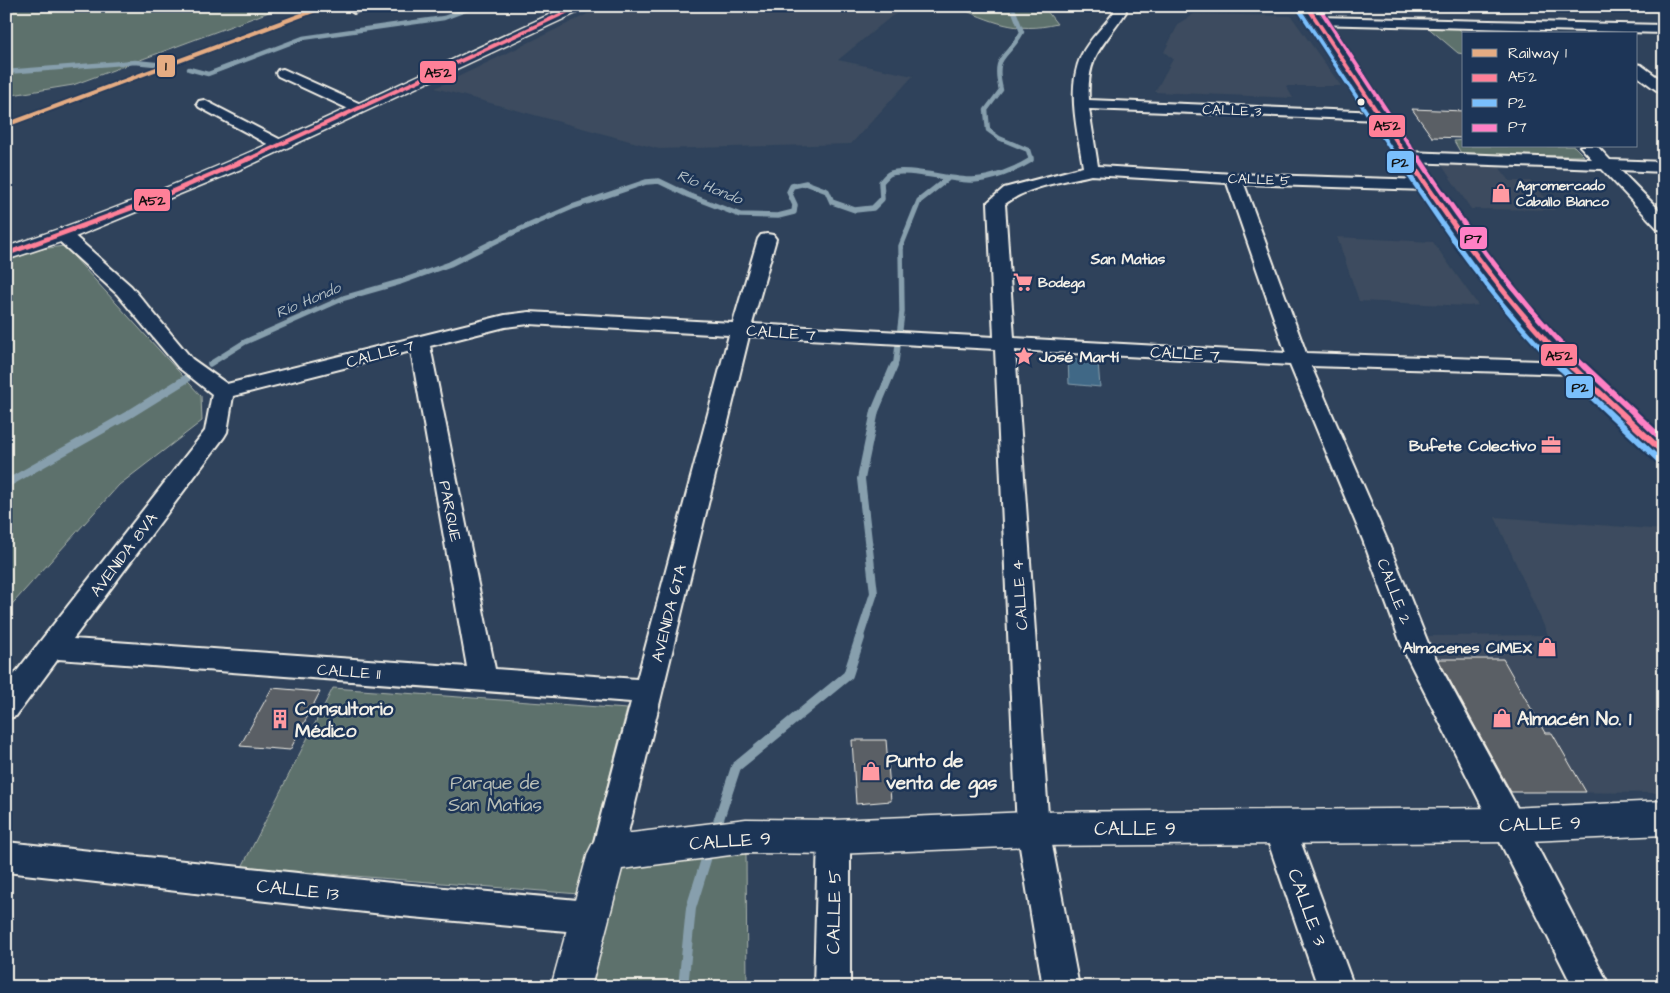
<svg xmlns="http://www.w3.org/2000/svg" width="1670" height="993" viewBox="0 0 1670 993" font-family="'Architects Daughter',sans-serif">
<rect width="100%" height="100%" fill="#2f425b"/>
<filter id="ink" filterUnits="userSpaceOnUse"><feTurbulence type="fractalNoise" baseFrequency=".02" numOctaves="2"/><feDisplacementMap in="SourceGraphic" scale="10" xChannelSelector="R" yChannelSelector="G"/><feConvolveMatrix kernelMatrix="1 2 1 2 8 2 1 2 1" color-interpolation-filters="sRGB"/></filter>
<g filter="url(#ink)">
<!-- built -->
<g fill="#3c4b5e">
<path d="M 604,6 L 910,6 L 892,16 L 838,60 L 913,76 L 851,144 L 659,149 L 435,88 Z"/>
<path d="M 1194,14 L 1291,16 L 1341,86 L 1286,86 L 1293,98 L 1155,92 L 1173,59 L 1164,52 L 1179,23 Z"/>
<path d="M 1439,161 L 1496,163 L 1510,181 L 1530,181 L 1555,210 L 1471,209 Z"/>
<path d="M 1337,237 L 1433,242 L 1478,305 L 1468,306 L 1359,301 Z"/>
<path d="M 1495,517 L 1664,530 L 1664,793 L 1505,792 L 1425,636 L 1548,635 Z"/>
</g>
<!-- green -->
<g fill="#5d716c" stroke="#a8b1aa">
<path d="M 6,6 L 285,6 L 73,85 L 6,96 Z"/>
<path d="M 954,6 L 1043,6 L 1057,24 C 1015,34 992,21 954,6 Z"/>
<path d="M 1425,25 L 1458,28 L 1464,34 L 1464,54 L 1458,53 Z"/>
<path d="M 1464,140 L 1464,146 L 1574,146 L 1584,156 L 1462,155 L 1454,141 Z"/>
<path d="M 64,246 L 201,396 L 202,421 L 119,485 L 6,611 L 6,261 L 41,249 Z"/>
<path d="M 333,688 L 627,709 L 579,894 L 242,867 Z"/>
<path d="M 746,854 L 747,987 L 586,987 L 615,867 L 708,855 Z"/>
</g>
<!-- water -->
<path fill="#3f6886" stroke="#879fad" d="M 1068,359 L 1098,362 L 1100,387 L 1069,384 Z"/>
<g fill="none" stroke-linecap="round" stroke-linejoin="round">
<!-- stream-far3 -->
<g stroke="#879fad" stroke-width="4.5">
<path d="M 1012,6 L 1022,32 C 1007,60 992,53 1001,90 L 986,110 L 988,130 L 999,138 L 1028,150 L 1031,160"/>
<path d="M 189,69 L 208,74 L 303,38 L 444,18 L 476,6"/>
<path d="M 6,72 L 135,62 L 165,65"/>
</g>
<!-- stream-far2 -->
<g stroke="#879fad" stroke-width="5.5">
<path d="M 210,364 L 245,342 L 344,298 L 400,282 L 450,264 L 512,233 L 572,207 L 646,182 L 659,181 L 688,195 L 740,215 L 778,216 L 794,212 L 795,205 L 789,192 L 792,186 L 806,183 L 827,191 L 832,202 L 855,210 L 873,208 L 882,199 L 881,182 C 883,180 886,176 889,174 C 902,166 953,181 973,180 C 993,179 1015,170 1031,160 L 1031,158"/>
<path d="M 894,368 L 896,362 L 902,312 L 901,246 L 919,201 L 947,179"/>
</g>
<!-- stream-far1 -->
<g stroke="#879fad" stroke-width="8">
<path d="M 6,484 L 128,415 L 186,379"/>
<path d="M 859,639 L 874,593 L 861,479 L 875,411 L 894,366"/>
</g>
<!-- stream -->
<g stroke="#879fad" stroke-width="10">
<path d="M 715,831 L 736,767 L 848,675 L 860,638"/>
<path d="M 683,987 L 691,908 L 709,850"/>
</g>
</g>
<!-- building -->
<g fill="#5a5f65" stroke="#f4f1e8">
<path d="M 1412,109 L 1464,111 L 1464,138 L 1432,137 Z"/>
<path d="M 1438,659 L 1503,659 L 1545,733 L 1552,733 L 1586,792 L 1511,792 Z"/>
<path d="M 272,688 L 320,692 L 290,750 L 240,746 Z"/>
<path d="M 852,740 L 886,740 L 891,801 L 856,804 Z"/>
</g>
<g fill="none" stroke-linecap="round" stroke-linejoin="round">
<defs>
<g id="street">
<path d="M 350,6 L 367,6 L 354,13 L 348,9 Z"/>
<path d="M 1113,6 L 1125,6 L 1126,12 C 1104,46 1086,55 1089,100 L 1380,112 L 1385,113 L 1387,116 L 1385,119 L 1380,120 L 1089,109 L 1098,166 L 1234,174 L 1426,180 L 1432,182 L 1434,185 L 1432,188 L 1426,190 L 1244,184 L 1306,353 L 1572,362 L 1579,364 L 1582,368 L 1579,372 L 1572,374 L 1311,366 L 1387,540 L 1430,648 L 1513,800 L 1610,987 L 1573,987 L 1403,649 L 1363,540 L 1290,365 L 1015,350 L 1049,829 L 1079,987 L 1043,987 L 1017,829 L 995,349 L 749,336 L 623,853 L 618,864 L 607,868 L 596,864 L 591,853 L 631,702 L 58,659 L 16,716 L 6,719 L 6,685 L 205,431 L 212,394 L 178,367 L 117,294 L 57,239 L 54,235 L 57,231 L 63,230 L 69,231 L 131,286 L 192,359 L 227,384 L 505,315 L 529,312 L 733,323 L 758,239 L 761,235 L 767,234 L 773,235 L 776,239 L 752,324 L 994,337 L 988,202 L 1004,188 L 1083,167 C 1078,132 1066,90 1081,56 C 1089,39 1104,27 1114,12 ZM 1091,175 L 1227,183 L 1286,353 L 1014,338 L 1005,204 C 1029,186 1062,182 1091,175 ZM 529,324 L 729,335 L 637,679 L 495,669 L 430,346 L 505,327 ZM 411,351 L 467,667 L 73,639 L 224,437 L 227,432 L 233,396 Z"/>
<path d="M 1317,17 L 1664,25 L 1664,33 L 1313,24 L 1311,21 L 1313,18 Z"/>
<path d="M 1636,64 L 1641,65 L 1664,82 L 1664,93 L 1659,92 L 1636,75 Z"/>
<path d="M 283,69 L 363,105 L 365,108 L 363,111 L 353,111 L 278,76 L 276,73 L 278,70 Z"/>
<path d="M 204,100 L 283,141 L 286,144 L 283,147 L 273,147 L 199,107 L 197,104 L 199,101 Z"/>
<path d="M 1580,146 L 1597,146 L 1610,160 L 1664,162 L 1664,172 L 1620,170 L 1664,215 L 1664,230 L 1658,229 L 1602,169 L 1408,162 L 1402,160 L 1400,157 L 1402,154 L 1408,152 L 1592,159 Z"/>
<path d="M 1279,813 L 1290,817 L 1295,827 L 1354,987 L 1318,987 L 1263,827 L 1268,817 Z"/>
<path d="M 834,822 L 845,827 L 850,837 L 850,987 L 814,987 L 818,837 L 823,827 Z"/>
<path d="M 6,842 L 401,884 L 589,901 L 601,905 L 606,917 L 601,929 L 589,933 L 401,916 L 6,872 Z"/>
</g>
<g id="secondary">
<path d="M 568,6 L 587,6 L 585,9 L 246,167 L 70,239 L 6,260 L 6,247 C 198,184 384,90 568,6 Z"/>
<path d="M 1664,801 L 1664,835 L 1509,842 L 1033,846 L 834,854 L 746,853 L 622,869 L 591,987 L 551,987 L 588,853 L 594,841 L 607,836 L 746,819 L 834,820 L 1033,812 L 1509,808 Z"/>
</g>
<path id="primary" d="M 1300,6 L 1314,6 C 1381,100 1439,200 1512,289 C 1558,344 1611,391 1664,438 L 1664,462 L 1655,459 C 1600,408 1543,357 1496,298 C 1424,205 1366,103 1300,6 Z"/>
</defs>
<!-- street casing -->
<use href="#street" stroke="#f4f1e8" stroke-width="4"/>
<!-- secondary casing -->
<use href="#secondary" stroke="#f4f1e8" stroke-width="3"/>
<!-- primary casing -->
<use href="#primary" stroke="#f4f1e8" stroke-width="3"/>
<!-- street -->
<use href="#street" fill="#1d3557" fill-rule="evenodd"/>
<!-- secondary -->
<use href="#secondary" fill="#1d3557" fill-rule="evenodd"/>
<!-- primary -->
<use href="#primary" fill="#1d3557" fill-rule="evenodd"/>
<defs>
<g id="bus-1-far2">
<path d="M 1307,6 L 1409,160"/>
<path d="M 247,160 L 579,6"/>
</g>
<g id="bus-1-far1">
<path d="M 1408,158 C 1458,233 1509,305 1572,368"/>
<path d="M 6,254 L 153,200 L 250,158"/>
</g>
<path id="bus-1" d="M 1571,366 L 1664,453"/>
<path id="bus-2-far2" d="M 1300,11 L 1398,160"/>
<path id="bus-2-far1" d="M 1398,158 C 1447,232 1496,305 1560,368"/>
<path id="bus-2" d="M 1559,366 L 1658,459"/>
<path id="bus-3-far2" d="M 1318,6 L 1419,160"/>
<path id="bus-3-far1" d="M 1419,158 C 1468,233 1521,304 1585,368"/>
<path id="bus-3" d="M 1584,366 L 1664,441"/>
</defs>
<!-- bus-1-far2 casing -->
<use href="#bus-1-far2" stroke="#1d3557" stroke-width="6"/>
<!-- bus-1-far1 casing -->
<use href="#bus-1-far1" stroke="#1d3557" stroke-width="8"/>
<!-- bus-1 casing -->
<use href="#bus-1" stroke="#1d3557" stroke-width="10"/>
<!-- bus-2-far2 casing -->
<use href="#bus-2-far2" stroke="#1d3557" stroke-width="6"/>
<!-- bus-2-far1 casing -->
<use href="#bus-2-far1" stroke="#1d3557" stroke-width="8"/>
<!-- bus-2 casing -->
<use href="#bus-2" stroke="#1d3557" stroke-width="10"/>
<!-- bus-3-far2 casing -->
<use href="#bus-3-far2" stroke="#1d3557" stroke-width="6"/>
<!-- bus-3-far1 casing -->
<use href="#bus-3-far1" stroke="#1d3557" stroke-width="8"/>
<!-- bus-3 casing -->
<use href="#bus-3" stroke="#1d3557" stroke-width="10"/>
<!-- bus-1-far2 -->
<use href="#bus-1-far2" stroke="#ff8098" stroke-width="4"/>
<!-- bus-1-far1 -->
<use href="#bus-1-far1" stroke="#ff8098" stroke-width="5"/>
<!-- bus-1 -->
<use href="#bus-1" stroke="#ff8098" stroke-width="6"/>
<!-- bus-2-far2 -->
<use href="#bus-2-far2" stroke="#7abffc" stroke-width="4"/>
<!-- bus-2-far1 -->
<use href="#bus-2-far1" stroke="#7abffc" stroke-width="5"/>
<!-- bus-2 -->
<use href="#bus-2" stroke="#7abffc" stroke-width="6"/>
<!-- bus-3-far2 -->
<use href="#bus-3-far2" stroke="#ff80c5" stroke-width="4"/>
<!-- bus-3-far1 -->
<use href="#bus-3-far1" stroke="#ff80c5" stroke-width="5"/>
<!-- bus-3 -->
<use href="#bus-3" stroke="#ff80c5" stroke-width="6"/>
<defs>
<path id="rail-1" d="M 6,125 L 326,6"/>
</defs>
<!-- rail-1 casing -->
<use href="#rail-1" stroke="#1d3557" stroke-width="7"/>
<!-- rail-1 -->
<use href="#rail-1" stroke="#e5ac83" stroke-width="4.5"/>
</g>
</g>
<!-- icons -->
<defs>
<symbol id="shop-bare" viewBox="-9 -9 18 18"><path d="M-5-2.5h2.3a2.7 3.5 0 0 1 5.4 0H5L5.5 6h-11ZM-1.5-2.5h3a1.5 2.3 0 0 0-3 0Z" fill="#ff9aa2" stroke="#1d3557" stroke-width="2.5" paint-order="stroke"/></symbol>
<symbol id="supermarket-bare" viewBox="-9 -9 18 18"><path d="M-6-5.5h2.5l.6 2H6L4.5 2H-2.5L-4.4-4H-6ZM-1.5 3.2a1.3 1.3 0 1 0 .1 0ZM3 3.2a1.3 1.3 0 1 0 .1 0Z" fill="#ff9aa2" stroke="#1d3557" stroke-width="2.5" paint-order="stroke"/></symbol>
<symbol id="sight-bare" viewBox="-9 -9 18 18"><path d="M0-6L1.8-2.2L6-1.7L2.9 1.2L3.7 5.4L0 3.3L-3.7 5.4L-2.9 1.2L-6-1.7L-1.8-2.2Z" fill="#ff9aa2" stroke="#1d3557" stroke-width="2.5" paint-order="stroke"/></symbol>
<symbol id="office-bare" viewBox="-9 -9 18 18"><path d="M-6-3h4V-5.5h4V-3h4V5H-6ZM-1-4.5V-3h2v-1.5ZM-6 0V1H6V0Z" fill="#ff9aa2" stroke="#1d3557" stroke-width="2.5" paint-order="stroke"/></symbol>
<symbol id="building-bare" viewBox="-9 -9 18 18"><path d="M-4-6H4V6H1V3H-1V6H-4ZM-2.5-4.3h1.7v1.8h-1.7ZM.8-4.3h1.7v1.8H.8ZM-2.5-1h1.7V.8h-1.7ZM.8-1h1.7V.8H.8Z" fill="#ff9aa2" stroke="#1d3557" stroke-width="2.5" paint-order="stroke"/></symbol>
</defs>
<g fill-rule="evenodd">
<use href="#shop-bare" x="1487" y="179" width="28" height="28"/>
<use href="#supermarket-bare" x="1009" y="268" width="28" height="28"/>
<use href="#sight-bare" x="1010" y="342" width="28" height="28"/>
<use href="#office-bare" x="1537" y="431" width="28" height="28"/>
<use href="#shop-bare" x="1533" y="633" width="28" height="28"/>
<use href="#shop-bare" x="1488" y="704" width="28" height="28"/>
<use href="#building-bare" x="266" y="705" width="28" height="28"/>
<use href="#shop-bare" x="857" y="757" width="28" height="28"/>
</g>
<!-- markers -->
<circle fill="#f4f1e8" stroke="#1d3557" stroke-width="2" cx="1361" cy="102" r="4.5"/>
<g text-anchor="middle" stroke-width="5" stroke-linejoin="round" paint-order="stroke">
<!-- far-street labels -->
<g font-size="14" fill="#f4f1e8" stroke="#1d3557">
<text transform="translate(1232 110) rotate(2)" y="5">CALLE 3</text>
<text transform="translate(1259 179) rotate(2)" y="5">CALLE 5</text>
</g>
<!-- far-poi labels -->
<g font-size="14" font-weight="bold" fill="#f4f1e8" stroke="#1d3557" text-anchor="start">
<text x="1516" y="190">Agromercado<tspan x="1516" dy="16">Caballo Blanco</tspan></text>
<text x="1038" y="287">Bodega</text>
</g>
<!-- far-water labels -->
<g font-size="15" font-style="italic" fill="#b5c1c6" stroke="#1d3557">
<text transform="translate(710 187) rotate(22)" y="5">Río Hondo</text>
<text transform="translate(308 300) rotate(-23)" y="5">Río Hondo</text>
</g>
<!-- far-neighbourhood labels -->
<g font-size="15" font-weight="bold" fill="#f4f1e8" stroke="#1d3557">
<text x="1128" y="264">San Matias</text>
</g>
<!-- street labels -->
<g font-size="16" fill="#f4f1e8" stroke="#1d3557">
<text transform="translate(781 332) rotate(4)" y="6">CALLE 7</text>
<text transform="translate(380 353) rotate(-15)" y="6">CALLE 7</text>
<text transform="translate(1185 353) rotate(3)" y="6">CALLE 7</text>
<text transform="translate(451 511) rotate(79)" y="6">PARQUE</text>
<text transform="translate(123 554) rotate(-53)" y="6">AVENIDA 8VA</text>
<text transform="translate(1395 591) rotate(69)" y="6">CALLE 2</text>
<text transform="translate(1019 595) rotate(-94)" y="6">CALLE 4</text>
<text transform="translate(668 613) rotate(-76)" y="6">AVENIDA 6TA</text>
<text transform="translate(349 671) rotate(4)" y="6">CALLE 11</text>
</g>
<!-- poi labels -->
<g font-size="16" font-weight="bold" fill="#f4f1e8" stroke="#1d3557" text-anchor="end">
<text x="1039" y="362" text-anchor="start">José Martí</text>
<text x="1536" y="451">Bufete Colectivo</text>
<text x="1532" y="653">Almacenes CIMEX</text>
</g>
<!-- near-poi labels -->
<g font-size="19" font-weight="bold" fill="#f4f1e8" stroke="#1d3557" text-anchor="start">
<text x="295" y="715">Consultorio<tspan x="295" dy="22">Médico</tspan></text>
<text x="1517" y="725">Almacén No. 1</text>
<text x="886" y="767">Punto de<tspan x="886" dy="22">venta de gas</tspan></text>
</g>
<!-- near-park labels -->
<g font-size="19" fill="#b8beb6" stroke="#1d3557">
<text x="495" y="789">Parque de<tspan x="495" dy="22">San Matías</tspan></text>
</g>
<!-- near-street labels -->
<g font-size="19" fill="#f4f1e8" stroke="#1d3557">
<text transform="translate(1540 823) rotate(-2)" y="7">CALLE 9</text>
<text x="1135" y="835">CALLE 9</text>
<text transform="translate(730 840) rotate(-4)" y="7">CALLE 9</text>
<text transform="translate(298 889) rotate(6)" y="7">CALLE 13</text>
<text transform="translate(1308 907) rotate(70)" y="7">CALLE 3</text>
<text transform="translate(833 912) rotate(-89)" y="7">CALLE 5</text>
</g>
</g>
<g stroke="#1d3557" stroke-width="2">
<rect x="156" y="54" width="20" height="24" rx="5" fill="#e5ac83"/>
<rect x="419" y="60" width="38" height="24" rx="5" fill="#ff8098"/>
<rect x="1368" y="114" width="38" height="24" rx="5" fill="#ff8098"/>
<rect x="1386" y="150" width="29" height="24" rx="5" fill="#7abffc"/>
<rect x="133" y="188" width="38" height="24" rx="5" fill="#ff8098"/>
<rect x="1459" y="226" width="29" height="24" rx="5" fill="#ff80c5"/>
<rect x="1540" y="343" width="38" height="24" rx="5" fill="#ff8098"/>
<rect x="1565" y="375" width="29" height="24" rx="5" fill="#7abffc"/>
</g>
<g font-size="14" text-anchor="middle" font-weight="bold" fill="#111">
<text x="166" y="70">1</text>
<text x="438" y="77">A52</text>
<text x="1387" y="130">A52</text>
<text x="1400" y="167">P2</text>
<text x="152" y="205">A52</text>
<text x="1473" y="243">P7</text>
<text x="1559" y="360">A52</text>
<text x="1580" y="392">P2</text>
</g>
<!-- margin -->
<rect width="1670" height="993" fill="none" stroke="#1d3557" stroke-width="25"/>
<rect x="12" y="12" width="1645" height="968" fill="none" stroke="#f4f1e8" stroke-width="2" filter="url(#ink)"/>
<!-- legend -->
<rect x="1462" y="32" width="175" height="115" fill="#1d3557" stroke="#738091"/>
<rect x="1472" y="49" width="25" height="8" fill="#e5ac83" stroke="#738091"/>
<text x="1508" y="58" font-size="15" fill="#f4f1e8">Railway 1</text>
<rect x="1472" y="74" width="25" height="8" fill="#ff8098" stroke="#738091"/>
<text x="1508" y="82" font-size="15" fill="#f4f1e8">A52</text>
<rect x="1472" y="99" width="25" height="8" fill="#7abffc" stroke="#738091"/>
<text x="1508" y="108" font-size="15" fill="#f4f1e8">P2</text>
<rect x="1472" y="124" width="25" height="8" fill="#ff80c5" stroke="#738091"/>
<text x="1508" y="132" font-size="15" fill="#f4f1e8">P7</text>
</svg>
